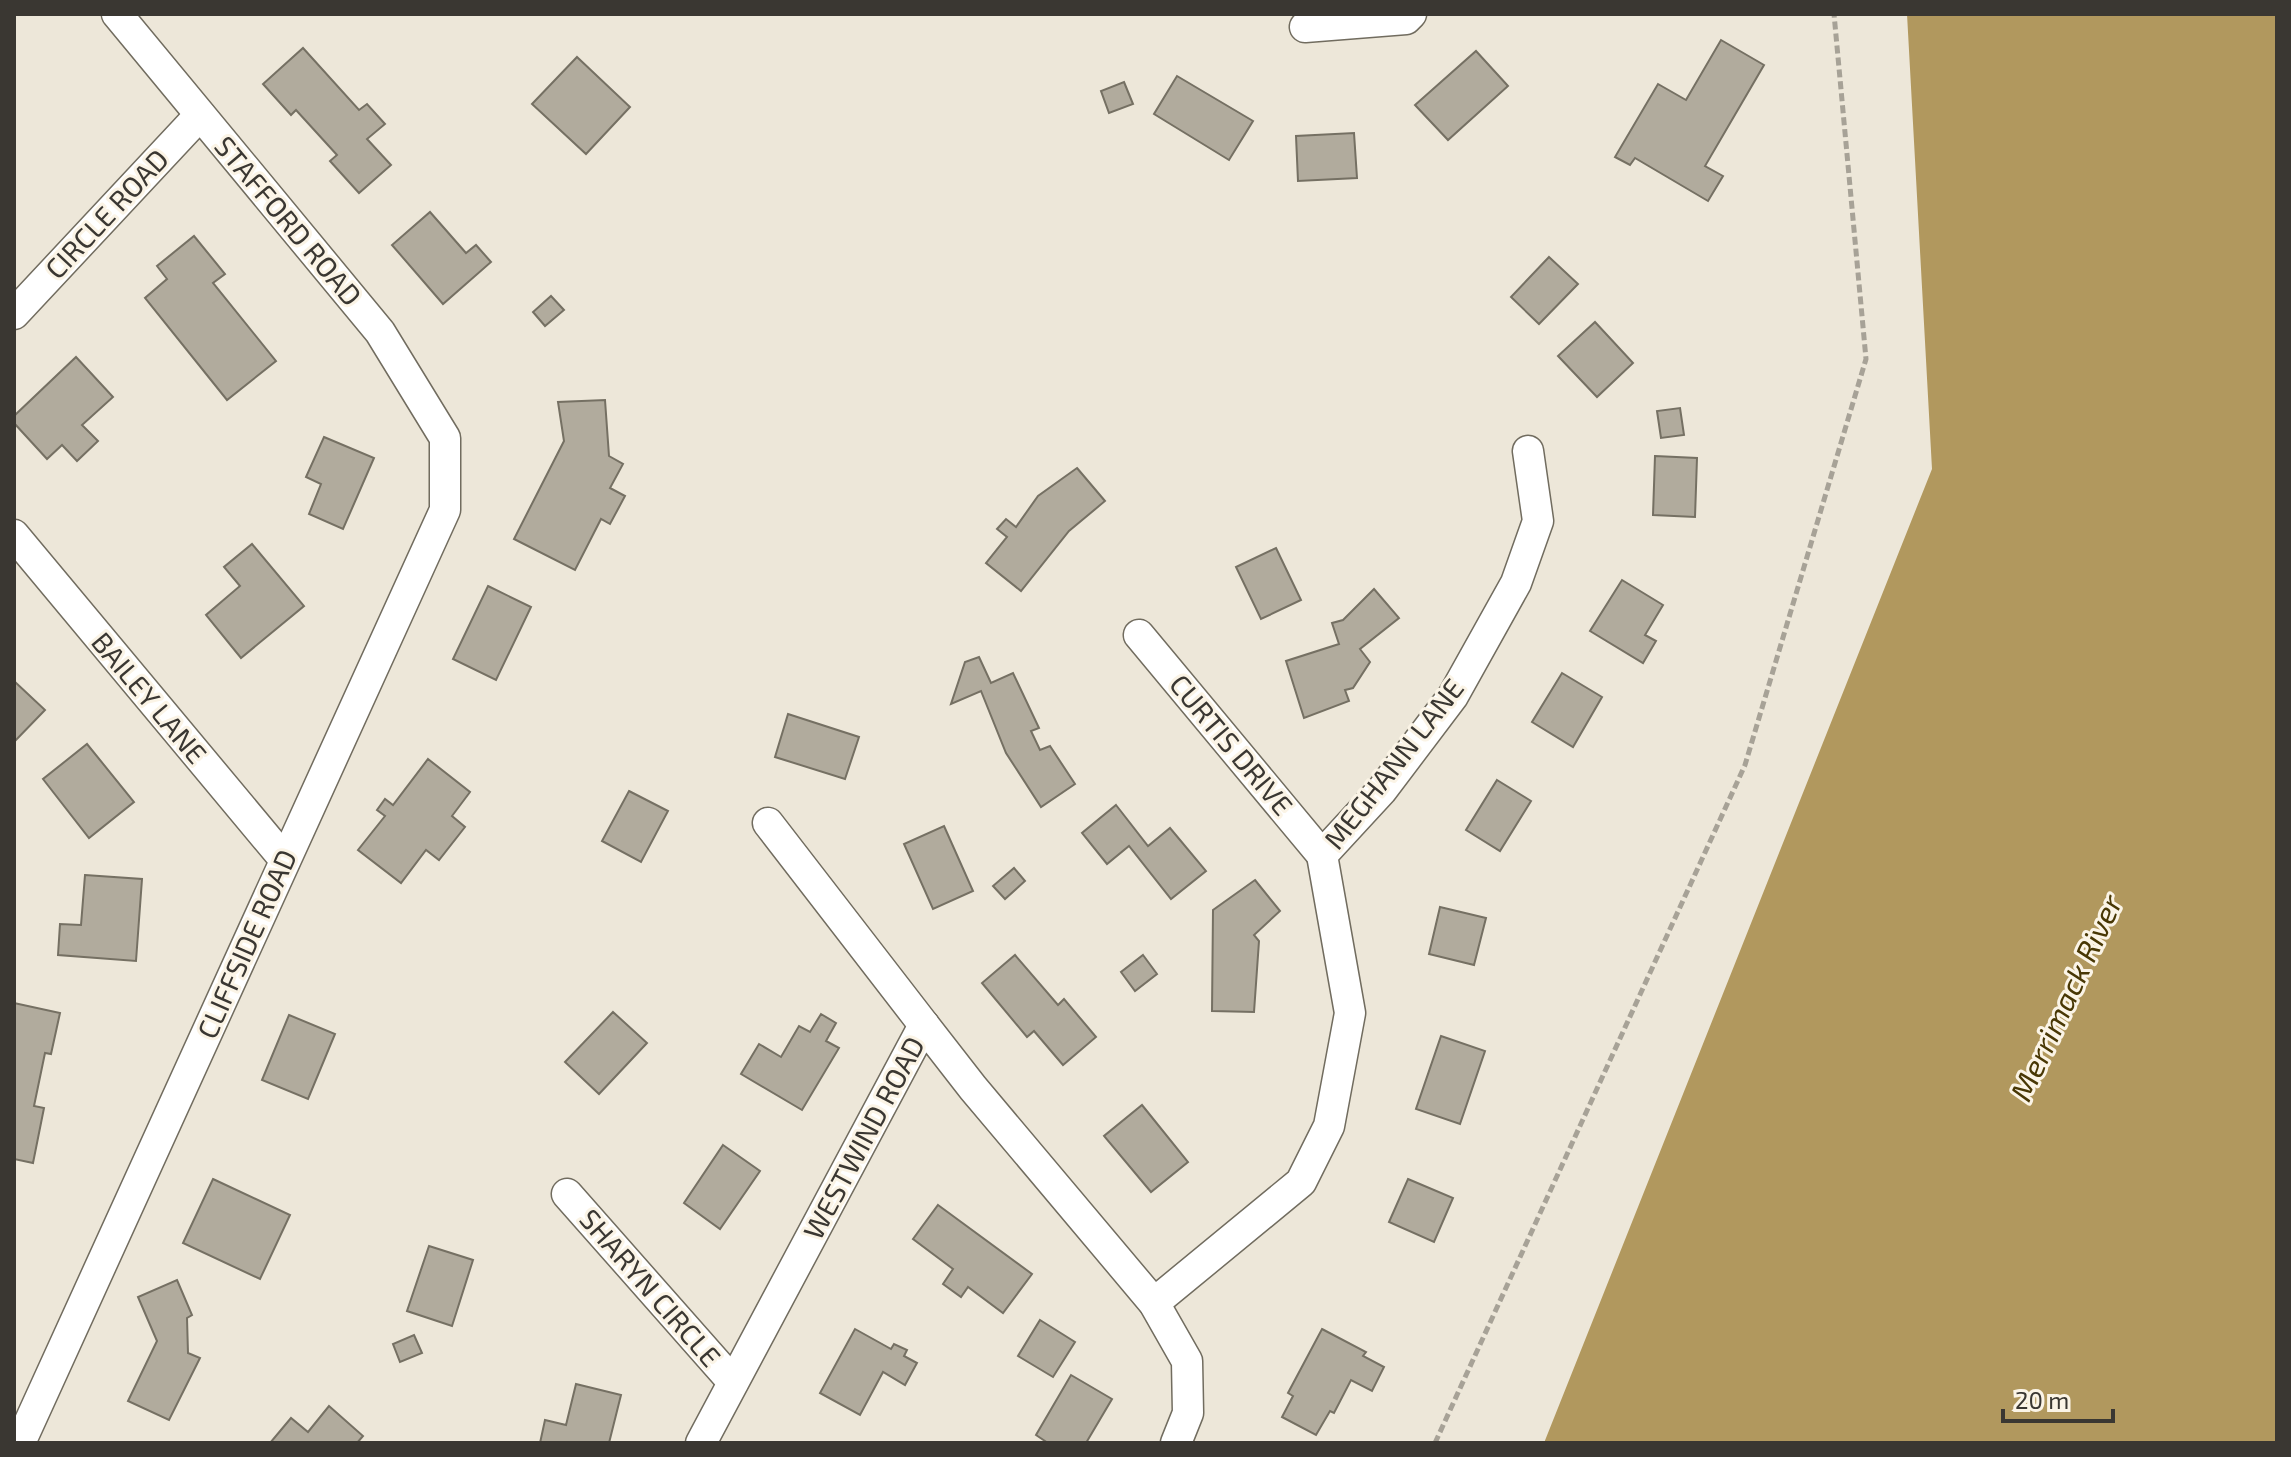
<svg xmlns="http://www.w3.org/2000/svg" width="2291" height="1457" viewBox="0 0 2291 1457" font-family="'Exo 2',sans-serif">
<rect width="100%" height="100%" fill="#ede7d9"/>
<!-- water -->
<path fill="#b1985e" d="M 1907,14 L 2277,14 L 2277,1443 L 1544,1443 L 1932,469 Z"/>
<!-- building -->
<g fill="#b1ab9d" stroke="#757063" stroke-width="2">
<path d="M 1721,40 L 1764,65 L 1705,166 L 1723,176 L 1708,201 L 1635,158 L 1630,165 L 1615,157 L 1658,84 L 1686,100 Z"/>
<path d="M 303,48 L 359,110 L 367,104 L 385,124 L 367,139 L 391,165 L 359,193 L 330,161 L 337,155 L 296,110 L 291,115 L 263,84 Z"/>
<path d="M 1476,51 L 1508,86 L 1448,140 L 1415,105 Z"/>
<path d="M 577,57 L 630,107 L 586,154 L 532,104 Z"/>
<path d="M 1177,76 L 1253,121 L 1229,160 L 1154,114 Z"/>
<path d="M 1124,82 L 1133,104 L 1109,113 L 1101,91 Z"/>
<path d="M 1354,133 L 1357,178 L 1298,181 L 1296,136 Z"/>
<path d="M 430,212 L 466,253 L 476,245 L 491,262 L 443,304 L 392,245 Z"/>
<path d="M 194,236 L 225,274 L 213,283 L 276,361 L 227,400 L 145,298 L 167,279 L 157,266 Z"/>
<path d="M 1549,257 L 1578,284 L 1539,324 L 1511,297 Z"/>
<path d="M 551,296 L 564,310 L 545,326 L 533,312 Z"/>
<path d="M 1595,322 L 1633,363 L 1597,397 L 1558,356 Z"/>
<path d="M 76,357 L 113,397 L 82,425 L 98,441 L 77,461 L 62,445 L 47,459 L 14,423 L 14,416 Z"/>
<path d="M 605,400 L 609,456 L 623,464 L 610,488 L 625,496 L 610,524 L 601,519 L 575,570 L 514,539 L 564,441 L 558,402 Z"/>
<path d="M 1680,408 L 1684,435 L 1661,438 L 1657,411 Z"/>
<path d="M 324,437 L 374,458 L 343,529 L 309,514 L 321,484 L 306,477 Z"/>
<path d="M 1655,456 L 1697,458 L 1695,517 L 1653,515 Z"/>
<path d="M 1077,468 L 1105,501 L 1069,531 L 1021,591 L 986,563 L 1007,537 L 997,529 L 1006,519 L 1016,527 L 1038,496 Z"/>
<path d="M 252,544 L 304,606 L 241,658 L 206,615 L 240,586 L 224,567 Z"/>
<path d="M 1276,548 L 1301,600 L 1261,619 L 1236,567 Z"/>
<path d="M 1622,580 L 1663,605 L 1645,635 L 1656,641 L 1643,663 L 1590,631 Z"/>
<path d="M 488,586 L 531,607 L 496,680 L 453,659 Z"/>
<path d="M 1374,589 L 1399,618 L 1360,649 L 1370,662 L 1353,688 L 1345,690 L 1349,701 L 1304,718 L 1286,661 L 1339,644 L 1332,623 L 1343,620 Z"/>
<path d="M 979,657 L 991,683 L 1013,673 L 1039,728 L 1031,731 L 1040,750 L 1050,746 L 1075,784 L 1041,807 L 1006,753 L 981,691 L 951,704 L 965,662 Z"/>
<path d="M 1562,673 L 1602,697 L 1573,747 L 1532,722 Z"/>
<path d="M 14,681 L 45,710 L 14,742 Z"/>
<path d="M 788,714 L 859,737 L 845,779 L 775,757 Z"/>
<path d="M 87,744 L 134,802 L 89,838 L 43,779 Z"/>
<path d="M 428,759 L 470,792 L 452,816 L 465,827 L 439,860 L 426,850 L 401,883 L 358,850 L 385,816 L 377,810 L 385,799 L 393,805 Z"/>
<path d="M 1497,780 L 1531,801 L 1500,851 L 1466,830 Z"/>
<path d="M 629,791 L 668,811 L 641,862 L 602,841 Z"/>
<path d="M 1116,805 L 1148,846 L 1170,828 L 1206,871 L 1171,899 L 1129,846 L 1107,864 L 1082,833 Z"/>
<path d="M 944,826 L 973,891 L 933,909 L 904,844 Z"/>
<path d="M 1014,868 L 1025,881 L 1005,899 L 993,886 Z"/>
<path d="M 85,875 L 142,879 L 136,961 L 58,955 L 60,924 L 81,925 Z"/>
<path d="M 1255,880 L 1280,911 L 1254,935 L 1259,941 L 1254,1012 L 1212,1011 L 1213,910 Z"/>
<path d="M 1440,907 L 1486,918 L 1474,965 L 1429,954 Z"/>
<path d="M 1015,955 L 1058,1005 L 1064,999 L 1096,1037 L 1063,1065 L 1034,1031 L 1027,1037 L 982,983 Z"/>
<path d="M 1143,955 L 1157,974 L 1135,991 L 1121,972 Z"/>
<path d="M 14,1003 L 60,1013 L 51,1054 L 45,1053 L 34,1106 L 44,1108 L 33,1163 L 14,1159 Z"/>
<path d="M 613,1012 L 647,1043 L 599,1094 L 565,1062 Z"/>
<path d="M 821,1014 L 836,1023 L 826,1041 L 839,1048 L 802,1110 L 741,1074 L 759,1044 L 781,1057 L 799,1026 L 810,1032 Z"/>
<path d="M 289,1015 L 335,1034 L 308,1099 L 262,1080 Z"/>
<path d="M 1441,1036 L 1485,1051 L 1460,1124 L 1416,1109 Z"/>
<path d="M 1142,1105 L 1188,1162 L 1151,1192 L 1104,1136 Z"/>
<path d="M 723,1145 L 760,1171 L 720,1229 L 684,1203 Z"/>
<path d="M 213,1179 L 290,1215 L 260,1279 L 183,1243 Z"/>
<path d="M 1408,1179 L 1453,1198 L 1434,1242 L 1389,1222 Z"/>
<path d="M 938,1205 L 1032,1274 L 1003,1313 L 968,1287 L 961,1297 L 943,1284 L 953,1269 L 913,1239 Z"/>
<path d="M 429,1246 L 473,1260 L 452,1326 L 407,1311 Z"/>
<path d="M 177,1280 L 192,1315 L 187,1318 L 188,1353 L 200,1358 L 169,1420 L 128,1401 L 157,1341 L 138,1297 Z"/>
<path d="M 1040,1320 L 1075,1342 L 1053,1377 L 1018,1356 Z"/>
<path d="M 855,1329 L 891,1349 L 894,1344 L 907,1350 L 904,1356 L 917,1363 L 905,1385 L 883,1372 L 860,1415 L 820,1393 Z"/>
<path d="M 1322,1329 L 1366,1352 L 1363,1356 L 1384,1367 L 1372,1391 L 1351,1380 L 1334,1413 L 1330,1411 L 1316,1435 L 1282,1417 L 1293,1396 L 1288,1393 Z"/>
<path d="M 414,1335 L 422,1353 L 400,1362 L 393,1344 Z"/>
<path d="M 1071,1375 L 1112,1399 L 1086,1443 L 1048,1443 L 1036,1435 Z"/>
<path d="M 576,1384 L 621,1395 L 609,1443 L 540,1443 L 545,1420 L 566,1425 Z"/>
<path d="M 329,1406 L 363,1436 L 357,1443 L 270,1443 L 291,1418 L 308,1432 Z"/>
</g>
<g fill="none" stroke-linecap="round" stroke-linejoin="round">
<defs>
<g id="street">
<path d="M 1305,27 L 1406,19 L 1411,14"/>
<path d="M 14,314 L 200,115"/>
<path d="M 14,535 L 285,860"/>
<path d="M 1139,635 L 1322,855"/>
<path d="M 768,823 L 924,1025"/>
<path d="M 567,1194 L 733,1382"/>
<path d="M 1154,1303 L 1301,1182 L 1329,1126 L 1350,1013 L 1322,855 L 1382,790 L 1453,696 L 1516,583 L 1538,521 L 1528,451"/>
<path d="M 20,1443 L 445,510 L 445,438 L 380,332 L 117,14"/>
<path d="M 701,1443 L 924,1025 L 973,1088 L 1154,1303 L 1187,1361 L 1188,1413 L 1176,1443"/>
</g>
</defs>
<!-- street casing -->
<use href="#street" stroke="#716c5f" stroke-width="33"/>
<!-- path -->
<path stroke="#a7a297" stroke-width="5" stroke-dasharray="8 4" stroke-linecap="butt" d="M 1435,1443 L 1745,765 L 1866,359 L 1834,14"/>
<!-- street -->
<use href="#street" stroke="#fff" stroke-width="30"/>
</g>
<g text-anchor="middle" stroke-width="6" stroke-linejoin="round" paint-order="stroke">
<!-- street labels -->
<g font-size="28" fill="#3a3732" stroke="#fbf4e6">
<text transform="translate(107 214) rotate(-47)" y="10">CIRCLE ROAD</text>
<text transform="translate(288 221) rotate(50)" y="10">STAFFORD ROAD</text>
<text transform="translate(149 698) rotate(50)" y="10">BAILEY LANE</text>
<text transform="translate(1231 745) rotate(50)" y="10">CURTIS DRIVE</text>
<text transform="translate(1394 764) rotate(-52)" y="10">MEGHANN LANE</text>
<text transform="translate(247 944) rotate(-66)" y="10">CLIFFSIDE ROAD</text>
<text transform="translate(864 1138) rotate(-62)" y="10">WESTWIND ROAD</text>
<text transform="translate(650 1288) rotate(49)" y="10">SHARYN CIRCLE</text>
</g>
<!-- water labels -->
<g font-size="30" font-style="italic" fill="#483704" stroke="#fbf4e6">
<text transform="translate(2067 998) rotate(-65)" y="10">Merrimack River</text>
</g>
</g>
<!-- border -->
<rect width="2291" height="1457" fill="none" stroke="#3a3732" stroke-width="32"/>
<!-- scale -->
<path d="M2003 1409v12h110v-12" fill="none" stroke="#3a3732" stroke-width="4"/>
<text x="2015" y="1409" font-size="24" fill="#3a3732" stroke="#fbf4e6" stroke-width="6" paint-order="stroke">20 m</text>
</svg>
